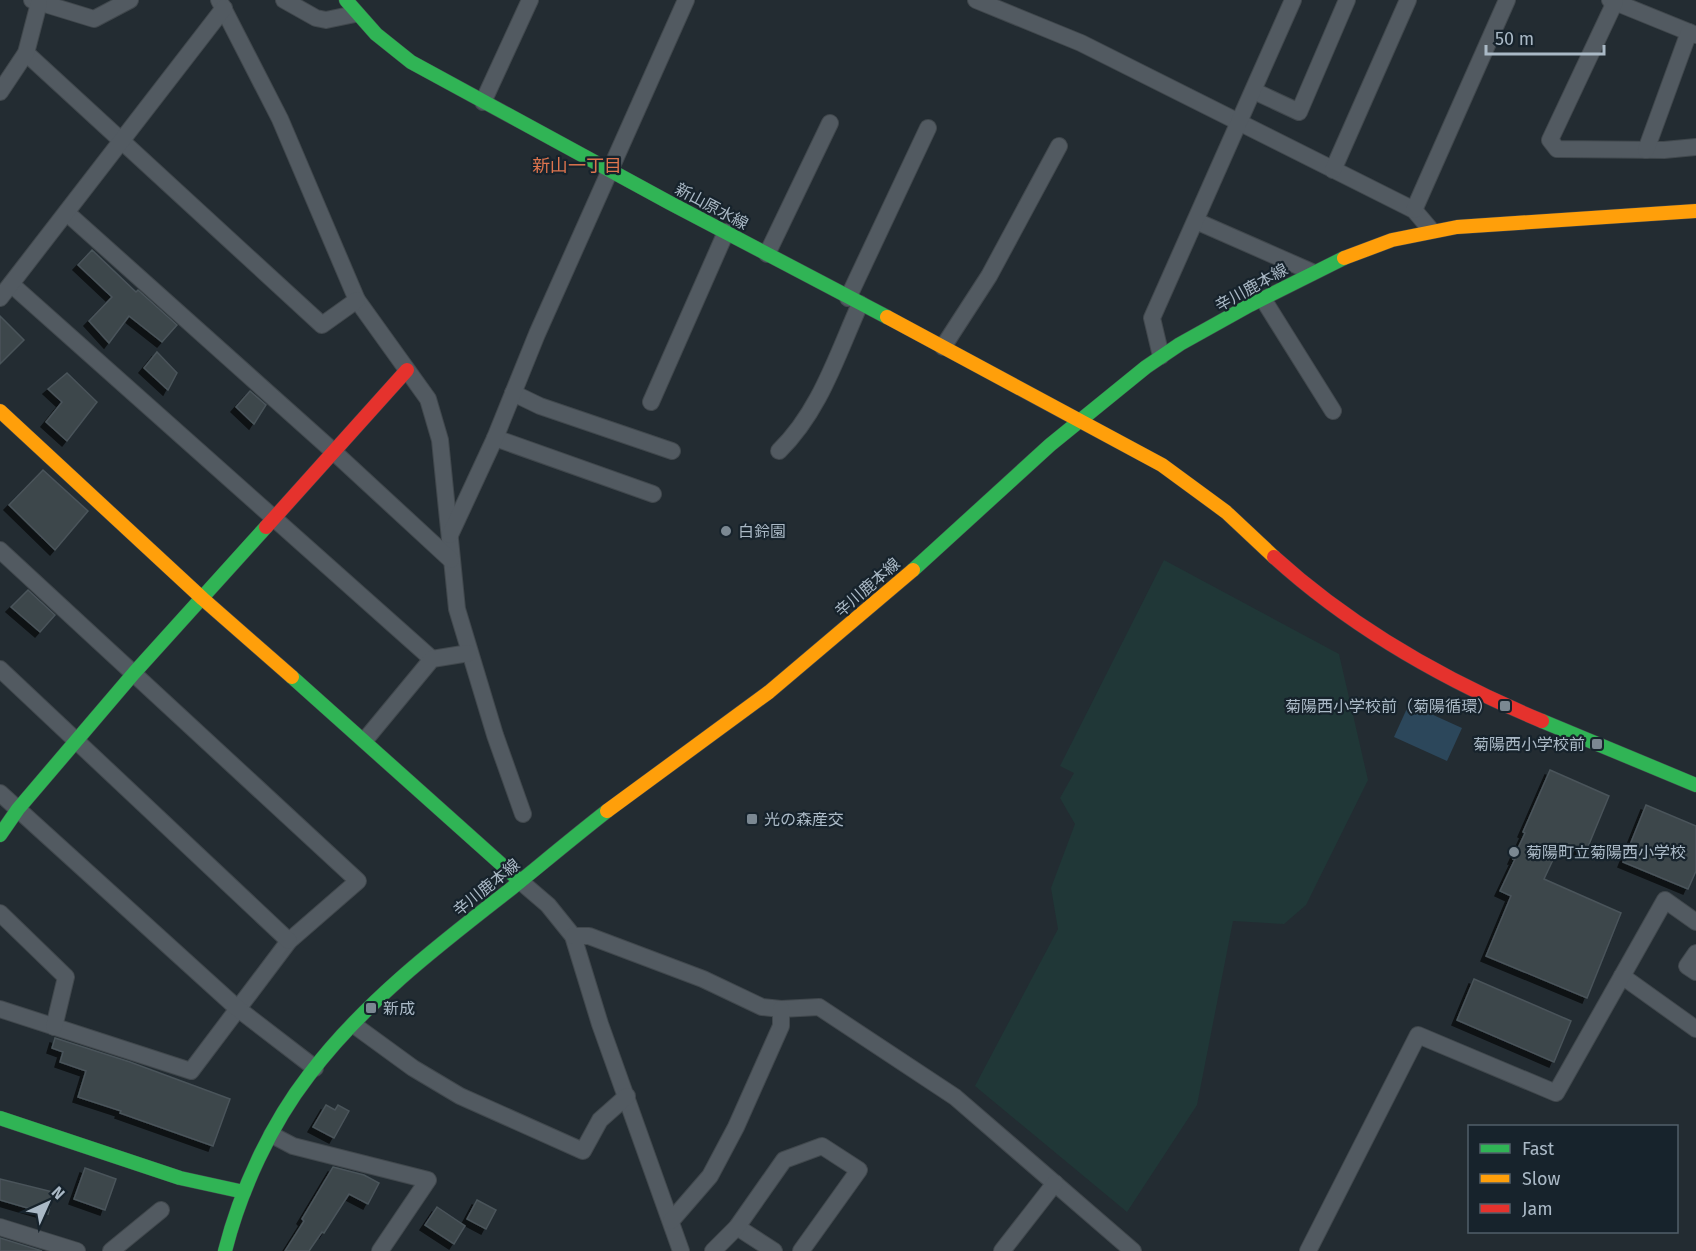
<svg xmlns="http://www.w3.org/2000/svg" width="1696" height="1251" viewBox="0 0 1696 1251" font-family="'Fira Sans','Noto Sans JP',sans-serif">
<defs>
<filter id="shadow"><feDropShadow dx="-5" dy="5" stdDeviation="0" flood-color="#0009"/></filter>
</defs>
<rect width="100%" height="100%" fill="#232c32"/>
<!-- green -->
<path fill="#203737" d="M 1164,560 L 1339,654 L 1368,780 L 1306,905 L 1284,924 L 1233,921 L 1197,1105 L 1127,1212 L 975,1086 L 1058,929 L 1051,888 L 1075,824 L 1060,798 L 1074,773 L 1060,766 Z"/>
<!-- water -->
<path fill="#2c475b" d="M 1409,704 L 1462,728 L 1447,761 L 1394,737 Z"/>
<!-- building -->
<g fill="#3e464c" stroke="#4a545a" stroke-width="1.5" filter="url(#shadow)">
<path d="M 92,250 L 136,292 L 138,290 L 177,325 L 162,342 L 129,316 L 109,343 L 89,321 L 112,297 L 78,265 Z"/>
<path d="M 0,316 L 24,340 L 0,364 Z"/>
<path d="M 157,352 L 177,373 L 168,390 L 144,368 Z"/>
<path d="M 67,373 L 97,402 L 67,441 L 46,422 L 62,402 L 48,389 Z"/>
<path d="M 250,391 L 266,405 L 254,424 L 236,407 Z"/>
<path d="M 43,470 L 88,511 L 55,550 L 9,505 Z"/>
<path d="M 28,590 L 55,615 L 40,632 L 11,607 Z"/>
<path d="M 1550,770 L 1609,796 L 1585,854 L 1574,849 L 1572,853 L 1559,847 L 1544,879 L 1621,913 L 1587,998 L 1486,956 L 1511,896 L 1500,891 L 1515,859 L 1513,859 L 1525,833 L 1523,832 Z"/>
<path d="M 1646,805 L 1696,826 L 1696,871 L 1688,889 L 1623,862 Z"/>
<path d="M 1474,979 L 1571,1021 L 1554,1062 L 1457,1020 Z"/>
<path d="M 55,1038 L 130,1062 L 230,1099 L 213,1146 L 120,1113 L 121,1111 L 78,1097 L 86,1071 L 60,1062 L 63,1052 L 52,1048 Z"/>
<path d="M 326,1105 L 335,1110 L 338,1105 L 349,1111 L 334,1138 L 313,1127 Z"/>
<path d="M 333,1167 L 364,1175 L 379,1183 L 368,1204 L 349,1194 L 324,1233 L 322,1232 L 309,1251 L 285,1251 L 304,1221 L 302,1219 Z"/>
<path d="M 85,1168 L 116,1179 L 105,1210 L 74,1199 Z"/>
<path d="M 0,1179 L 53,1192 L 48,1214 L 0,1200 Z"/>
<path d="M 477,1200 L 496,1210 L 486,1229 L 467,1219 Z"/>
<path d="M 437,1207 L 465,1226 L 454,1244 L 425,1225 Z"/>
<path d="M 0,1238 L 42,1251 L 0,1251 Z"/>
</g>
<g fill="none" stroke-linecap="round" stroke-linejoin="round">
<defs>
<g id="street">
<path d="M 32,0 L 94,19 L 130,0"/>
<path d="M 219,0 L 280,119 L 357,300 L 428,399 L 440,440 L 457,609 L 495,735 L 523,814"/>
<path d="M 284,0 L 316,18 L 326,20 L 355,14"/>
<path d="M 976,0 L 1081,43 L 1414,210 L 1431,230"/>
<path d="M 1610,0 L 1696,35"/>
<path d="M 1615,2 L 1550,140 L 1557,149 L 1664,150 L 1696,147"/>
<path d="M 26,53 L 322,325 L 357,300"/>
<path d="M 1254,91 L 1299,112 L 1347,0"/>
<path d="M 0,92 L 26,53 L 39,3"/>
<path d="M 483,102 L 530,0"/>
<path d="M 1646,150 L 1689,32"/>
<path d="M 1333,170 L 1408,0"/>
<path d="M 1414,210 L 1507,0"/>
<path d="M 67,213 L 334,452 L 451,560"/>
<path d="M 1196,221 L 1312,272"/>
<path d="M 767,254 L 830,123"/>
<path d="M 11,284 L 432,659"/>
<path d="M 0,298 L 224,8"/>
<path d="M 848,298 L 928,128"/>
<path d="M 1263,299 L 1333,411"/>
<path d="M 943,347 L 989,276 L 1059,146"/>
<path d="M 1161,356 L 1152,318 L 1293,0"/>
<path d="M 513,393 L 540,406 L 672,451"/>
<path d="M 651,402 L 726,232"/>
<path d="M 495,438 L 653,494"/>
<path d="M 779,451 C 820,411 837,355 860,304"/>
<path d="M 450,535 L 495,438 L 537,334 L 686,0"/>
<path d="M 0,550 L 358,881 L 289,941 L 191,1071 L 0,1009"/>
<path d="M 0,669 L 289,941"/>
<path d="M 365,740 L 432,659 L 469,653"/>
<path d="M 0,793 L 237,1008 L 315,1068"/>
<path d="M 520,881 L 548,905 L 573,936 L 600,1024 L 681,1251"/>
<path d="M 0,913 L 66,977 L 54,1027"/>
<path d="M 573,936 L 589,936 L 703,979 L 762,1007 L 781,1009 L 819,1007 L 955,1097 L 1133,1251"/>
<path d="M 1696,953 L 1687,966 L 1696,972"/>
<path d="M 1622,976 L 1696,1029"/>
<path d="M 354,1025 L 413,1068 L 460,1096 L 583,1151 L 600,1120 L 627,1096"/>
<path d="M 272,1135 L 293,1146 L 428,1180 L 380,1251"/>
<path d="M 671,1221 L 710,1176 L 736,1127 L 781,1026 L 781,1009"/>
<path d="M 0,1227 L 77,1251"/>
<path d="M 737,1227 L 774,1251"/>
<path d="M 111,1251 L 161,1210"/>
<path d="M 713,1251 L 737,1227 L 784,1160 L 822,1146 L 859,1170 L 801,1251"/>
<path d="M 1002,1251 L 1055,1183"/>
<path d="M 1308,1251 L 1418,1035 L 1556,1093 L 1665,900 L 1696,922"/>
</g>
<g id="fast">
<path d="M 346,0 L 376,34 L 411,62 L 670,203 L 887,317"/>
<path d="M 913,570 L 1050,445 L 1146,367 L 1180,344 L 1250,305 L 1344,258"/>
<path d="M 292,677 L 520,881"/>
<path d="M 1542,721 L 1696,785"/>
<path d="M 0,835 L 18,809 L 134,673 L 266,527"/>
<path d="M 0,1118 L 180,1178 L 244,1192"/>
<path d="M 225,1251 C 240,1191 271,1124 309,1075 C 364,1002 440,944 512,888 C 544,862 575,836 607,811"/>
</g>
<g id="slow">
<path d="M 1344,258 L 1392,240 L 1457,227 L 1696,211"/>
<path d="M 887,317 L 1162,465 L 1226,512 L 1274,557"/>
<path d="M 0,411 L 203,599 L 292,677"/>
<path d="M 607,811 L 769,692 L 913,570"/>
</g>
<g id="jam">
<path d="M 266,527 L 407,370"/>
<path d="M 1274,557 C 1352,628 1446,681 1542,721"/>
</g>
</defs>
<!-- street casing -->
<use href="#street" stroke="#41484d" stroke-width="18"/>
<!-- fast casing -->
<use href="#fast" stroke="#41484d" stroke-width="15"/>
<!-- slow casing -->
<use href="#slow" stroke="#41484d" stroke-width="15"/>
<!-- jam casing -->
<use href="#jam" stroke="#41484d" stroke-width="15"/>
<!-- street -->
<use href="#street" stroke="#525a61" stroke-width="16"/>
<!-- fast -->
<use href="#fast" stroke="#30b455" stroke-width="14"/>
<!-- slow -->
<use href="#slow" stroke="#ff9f0a" stroke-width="14"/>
<!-- jam -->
<use href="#jam" stroke="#e5322d" stroke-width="14"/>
</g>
<!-- markers -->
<g fill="#7b8892" stroke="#17232c" stroke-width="2">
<circle cx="726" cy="531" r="6"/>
<rect x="1499" y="700" width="12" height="12" rx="3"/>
<rect x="1591" y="738" width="12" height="12" rx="3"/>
<rect x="746" y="813" width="12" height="12" rx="3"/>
<circle cx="1514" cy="852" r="6"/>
<rect x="365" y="1002" width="12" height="12" rx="3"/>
</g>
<g text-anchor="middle" stroke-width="4.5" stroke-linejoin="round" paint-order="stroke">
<!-- street labels -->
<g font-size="16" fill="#aab9c6" stroke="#17232c">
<text transform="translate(712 206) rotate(28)" y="6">新山原水線</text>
<text transform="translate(1251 287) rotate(-29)" y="6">辛川鹿本線</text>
<text transform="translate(867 587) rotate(-41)" y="6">辛川鹿本線</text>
<text transform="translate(486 887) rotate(-39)" y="6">辛川鹿本線</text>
</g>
<!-- poi labels -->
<g font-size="16" fill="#aab9c6" stroke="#17232c" text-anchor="start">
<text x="738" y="537">白鈴園</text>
<text x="1493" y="712" text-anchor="end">菊陽西小学校前（菊陽循環）</text>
<text x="1585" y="750" text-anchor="end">菊陽西小学校前</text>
<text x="764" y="825">光の森産交</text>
<text x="1526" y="858">菊陽町立菊陽西小学校</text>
<text x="383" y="1014">新成</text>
</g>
<!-- neighbourhood labels -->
<g font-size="18" fill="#dd744e" stroke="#17232c">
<text x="577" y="172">新山一丁目</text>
</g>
</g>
<!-- legend -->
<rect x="1468" y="1125" width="210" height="108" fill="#17232c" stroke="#525f6a" stroke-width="1.5"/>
<rect x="1480" y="1144" width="30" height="9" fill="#30b455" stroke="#525f6a" stroke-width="1.5"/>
<text x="1522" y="1155" font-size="18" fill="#aab9c6">Fast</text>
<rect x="1480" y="1174" width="30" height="9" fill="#ff9f0a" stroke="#525f6a" stroke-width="1.5"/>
<text x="1522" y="1185" font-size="18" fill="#aab9c6">Slow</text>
<rect x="1480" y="1204" width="30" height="9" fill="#e5322d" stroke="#525f6a" stroke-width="1.5"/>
<text x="1522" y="1215" font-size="18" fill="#aab9c6">Jam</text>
<!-- north arrow -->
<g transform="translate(48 1203) rotate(45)" stroke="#17232c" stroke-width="4.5" paint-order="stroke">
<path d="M0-4.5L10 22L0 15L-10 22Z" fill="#aab9c6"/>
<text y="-9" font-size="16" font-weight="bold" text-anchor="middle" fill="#aab9c6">N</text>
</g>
<!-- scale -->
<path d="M1486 45v9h118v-9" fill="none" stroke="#aab9c6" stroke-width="3"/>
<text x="1495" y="45" font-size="18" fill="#aab9c6" stroke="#17232c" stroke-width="4.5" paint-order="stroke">50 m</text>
</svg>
